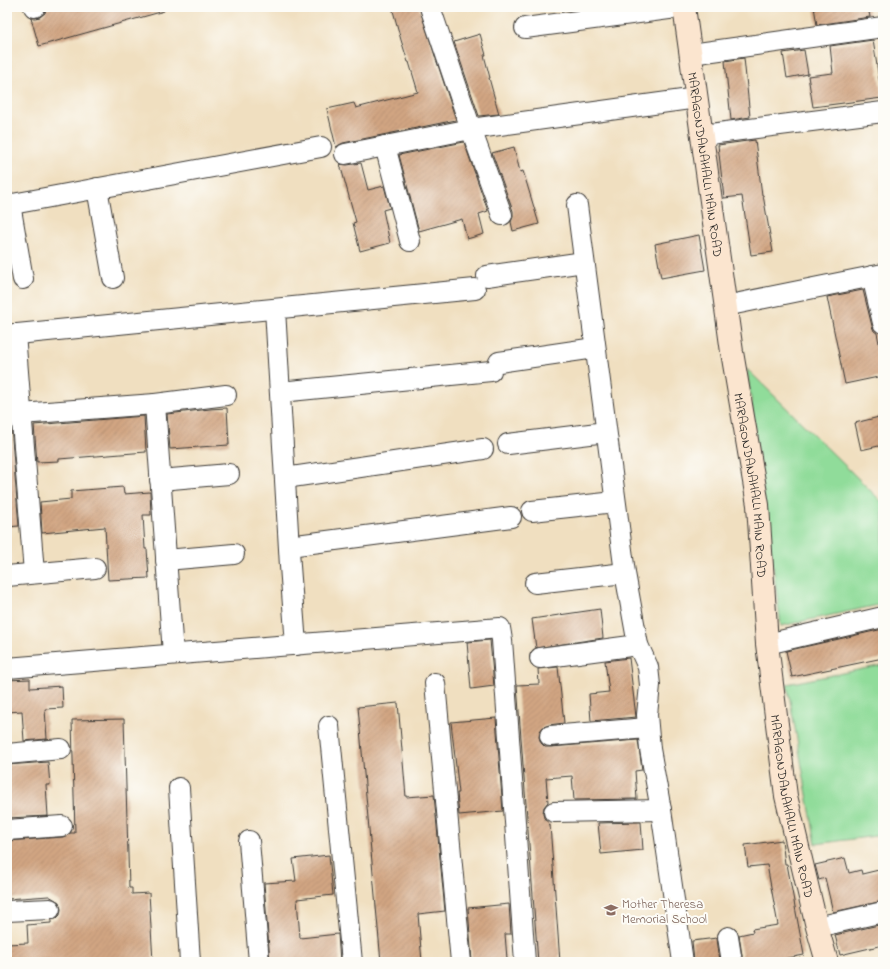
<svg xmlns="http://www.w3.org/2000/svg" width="890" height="969" viewBox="0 0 890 969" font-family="'Indie Flower',sans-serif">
<defs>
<pattern id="building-hatch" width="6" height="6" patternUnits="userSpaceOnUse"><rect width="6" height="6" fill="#d1a582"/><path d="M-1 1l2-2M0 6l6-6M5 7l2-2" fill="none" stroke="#b38d70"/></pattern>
</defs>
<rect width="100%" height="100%" fill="#fdfcf7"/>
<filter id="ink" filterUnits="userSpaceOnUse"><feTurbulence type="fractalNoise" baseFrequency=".025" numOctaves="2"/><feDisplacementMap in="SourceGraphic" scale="8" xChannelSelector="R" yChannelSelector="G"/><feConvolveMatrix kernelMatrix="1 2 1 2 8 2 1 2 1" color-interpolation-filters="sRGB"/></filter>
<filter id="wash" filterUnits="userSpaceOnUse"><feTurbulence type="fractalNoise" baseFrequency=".012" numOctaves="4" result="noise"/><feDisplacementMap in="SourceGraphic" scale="16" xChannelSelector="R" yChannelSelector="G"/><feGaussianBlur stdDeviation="0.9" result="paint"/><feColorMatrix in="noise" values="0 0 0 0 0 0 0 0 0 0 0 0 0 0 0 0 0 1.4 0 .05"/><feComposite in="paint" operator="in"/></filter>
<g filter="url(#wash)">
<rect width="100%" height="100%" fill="#f0dfc0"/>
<!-- grass -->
<g fill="#90dc9a" stroke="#567c5b">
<path d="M 747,369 L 883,503 L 883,604 L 781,626 Z"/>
<path d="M 883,665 L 883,835 L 816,844 L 787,684 Z"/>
</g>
<g id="blocks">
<!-- building -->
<g fill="url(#building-hatch)">
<path d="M 53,7 L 164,7 L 164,11 L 39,46 L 31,18 L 35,18 L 40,17 L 45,13 L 46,9 Z"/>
<path d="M 392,7 L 419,7 L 456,120 L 343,143 L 336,147 L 327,109 L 354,103 L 356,108 L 418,92 L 409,62 L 408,62 L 401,40 Z"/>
<path d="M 814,7 L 868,7 L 870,17 L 817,25 Z"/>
<path d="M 480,34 L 486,55 L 484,55 L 490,78 L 489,78 L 499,114 L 479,116 L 454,42 Z"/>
<path d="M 873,40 L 882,98 L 813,107 L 808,76 L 833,73 L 830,46 Z"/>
<path d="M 804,50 L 808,74 L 787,78 L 783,53 Z"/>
<path d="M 744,58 L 750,117 L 731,120 L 725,61 Z"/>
<path d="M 755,140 L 762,195 L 763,195 L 773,252 L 751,255 L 742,196 L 724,198 L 718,145 Z"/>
<path d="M 464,142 L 488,211 L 479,214 L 484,234 L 467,239 L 462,219 L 419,231 L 399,155 Z"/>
<path d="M 514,147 L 520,172 L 523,171 L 539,224 L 513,231 L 511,222 L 513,217 L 513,211 L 492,153 Z"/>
<path d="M 361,163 L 368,190 L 384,186 L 390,208 L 383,210 L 390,243 L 360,251 L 353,223 L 356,222 L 340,164 L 347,165 Z"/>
<path d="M 699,235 L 705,270 L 661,278 L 655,244 Z"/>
<path d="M 863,290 L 872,326 L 874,331 L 877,333 L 883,363 L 883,376 L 845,384 L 827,297 Z"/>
<path d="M 227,408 L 229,445 L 170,449 L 167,414 L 210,409 Z"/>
<path d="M 144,416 L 146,452 L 59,459 L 59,461 L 37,462 L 34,425 Z"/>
<path d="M 883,416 L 883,445 L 861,450 L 855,423 Z"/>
<path d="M 7,426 L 11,426 L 19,526 L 7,527 Z"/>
<path d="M 123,487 L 124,494 L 150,492 L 151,515 L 143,515 L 145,549 L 147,549 L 149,578 L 108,580 L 105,527 L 42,533 L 40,502 L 71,499 L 71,491 Z"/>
<path d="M 600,609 L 603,638 L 536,648 L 532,619 Z"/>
<path d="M 883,629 L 883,658 L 792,677 L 786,651 Z"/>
<path d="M 490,640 L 494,686 L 471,689 L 467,642 Z"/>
<path d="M 629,658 L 636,717 L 591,721 L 589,694 L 609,692 L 605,661 Z"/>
<path d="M 558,667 L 564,723 L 549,725 L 543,727 L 540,731 L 539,737 L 541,743 L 545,747 L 551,747 L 638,740 L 642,770 L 635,771 L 637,799 L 574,800 L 572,776 L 546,778 L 548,802 L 544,807 L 543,813 L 544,818 L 550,825 L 560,962 L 538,962 L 517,685 L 539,684 L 538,669 Z"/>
<path d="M 30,679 L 30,688 L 62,686 L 63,708 L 45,709 L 47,739 L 24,741 L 22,711 L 7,712 L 7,680 Z"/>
<path d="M 398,703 L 406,797 L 434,795 L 445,911 L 418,914 L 422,962 L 381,962 L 358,707 Z"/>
<path d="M 496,718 L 503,811 L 459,815 L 457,793 L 459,793 L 451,722 Z"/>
<path d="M 124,719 L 129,888 L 132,888 L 132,894 L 149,893 L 153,962 L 8,962 L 7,944 L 28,943 L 27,925 L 51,923 L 51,920 L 56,919 L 60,915 L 61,909 L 59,902 L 49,896 L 7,899 L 7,841 L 63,837 L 70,833 L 75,833 L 72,720 Z"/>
<path d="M 48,762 L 50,785 L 46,785 L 48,816 L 7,818 L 7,765 Z"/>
<path d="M 641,822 L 643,850 L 601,854 L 598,823 Z"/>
<path d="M 782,840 L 785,864 L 787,864 L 804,955 L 767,962 L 743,962 L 739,935 L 753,932 L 752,929 L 778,925 L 767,865 L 748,867 L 745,845 Z"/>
<path d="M 329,855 L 333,895 L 297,899 L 300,938 L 338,934 L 340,962 L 270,962 L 264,883 L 296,881 L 293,859 Z"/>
<path d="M 845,858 L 849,873 L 861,870 L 862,874 L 883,869 L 883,901 L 833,912 L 825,878 L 819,880 L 815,865 Z"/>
<path d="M 509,904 L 511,934 L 505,934 L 507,959 L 493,961 L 493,962 L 472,962 L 468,908 Z"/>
<path d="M 883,924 L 883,945 L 840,955 L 835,935 Z"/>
<path d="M 717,938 L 720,962 L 694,962 L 692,941 Z"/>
</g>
</g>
</g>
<g filter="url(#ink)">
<use href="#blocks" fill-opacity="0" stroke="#3c3935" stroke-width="1"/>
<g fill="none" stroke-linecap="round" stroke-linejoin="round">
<defs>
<g id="street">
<path d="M 34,7 L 35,7"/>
<path d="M 430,7 L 471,129 L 502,215"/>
<path d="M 525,28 L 684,7"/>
<path d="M 691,54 L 883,27"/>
<path d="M 702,135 L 883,112"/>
<path d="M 385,146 L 410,241"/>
<path d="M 345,154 L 471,129 L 697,98"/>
<path d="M 97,188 L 113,278"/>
<path d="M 10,204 L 23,279"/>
<path d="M 7,205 L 321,147"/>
<path d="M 577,205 L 625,573 L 638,645 L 648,667 L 650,685 L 647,715 L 650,749 L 661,810 L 683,962"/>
<path d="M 487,276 L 584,262"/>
<path d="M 872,276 L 883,323"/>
<path d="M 725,306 L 883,274"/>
<path d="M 275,309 L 290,566 L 296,645"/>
<path d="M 15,334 L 34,573"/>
<path d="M 7,335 L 475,289"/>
<path d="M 499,362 L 595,348"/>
<path d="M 280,392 L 491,371"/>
<path d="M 155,404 L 226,395"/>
<path d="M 7,415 L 155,404 L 173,654"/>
<path d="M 508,444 L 606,432"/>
<path d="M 285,478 L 483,449"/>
<path d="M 160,480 L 229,474"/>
<path d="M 532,511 L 615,502"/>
<path d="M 289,546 L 511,517"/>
<path d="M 166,560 L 234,554"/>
<path d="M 7,576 L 95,568"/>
<path d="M 535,583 L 625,573"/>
<path d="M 767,644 L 883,617"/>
<path d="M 540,658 L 638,645"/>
<path d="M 7,668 L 500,628 L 502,640 L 525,962"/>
<path d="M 435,683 L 461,962"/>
<path d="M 329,726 L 352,962"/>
<path d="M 550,736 L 647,728"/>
<path d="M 7,754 L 61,749"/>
<path d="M 179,788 L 190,962"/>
<path d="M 554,812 L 661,810"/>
<path d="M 7,830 L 62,826"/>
<path d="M 249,841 L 259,962"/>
<path d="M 7,911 L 50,909"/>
<path d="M 817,927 L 883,912"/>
<path d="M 728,937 L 732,962"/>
</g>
<g id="secondary">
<path id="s1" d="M 684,7 L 732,352 L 758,505 L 767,644 L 786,796 L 817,927 L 827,962"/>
</g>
</defs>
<!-- street casing -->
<use href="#street" stroke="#3c3935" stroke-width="22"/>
<!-- secondary casing -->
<use href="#secondary" stroke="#3c3935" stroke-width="24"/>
<!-- street -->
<use href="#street" stroke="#fff" stroke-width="20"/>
<!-- secondary -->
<use href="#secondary" stroke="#fbe5cf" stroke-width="22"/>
</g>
</g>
<!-- icons -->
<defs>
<symbol id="school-bare" viewBox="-9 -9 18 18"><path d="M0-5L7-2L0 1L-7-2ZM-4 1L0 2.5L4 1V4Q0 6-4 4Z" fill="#8d6e63" stroke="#fdfcf7" stroke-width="2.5" paint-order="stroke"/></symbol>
</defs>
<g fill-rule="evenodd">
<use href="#school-bare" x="601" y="900" width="20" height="20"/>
</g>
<g text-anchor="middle" stroke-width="4" stroke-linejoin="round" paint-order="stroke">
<!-- street labels -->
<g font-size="13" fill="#1c1c1c" stroke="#fdfcf7">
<text dy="5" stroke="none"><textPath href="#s1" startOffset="159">MARAGONDANAHALLI MAIN ROAD</textPath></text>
<text dy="5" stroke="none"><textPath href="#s1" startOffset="483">MARAGONDANAHALLI MAIN ROAD</textPath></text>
<text dy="5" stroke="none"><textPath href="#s1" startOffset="807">MARAGONDANAHALLI MAIN ROAD</textPath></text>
</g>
<!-- education labels -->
<g font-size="13" fill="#785e54" stroke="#fdfcf7" text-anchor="start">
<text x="622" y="908">Mother Theresa<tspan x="622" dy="15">Memorial School</tspan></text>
</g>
</g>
<!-- margin -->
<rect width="890" height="969" fill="none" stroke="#fdfcf7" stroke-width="24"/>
</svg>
